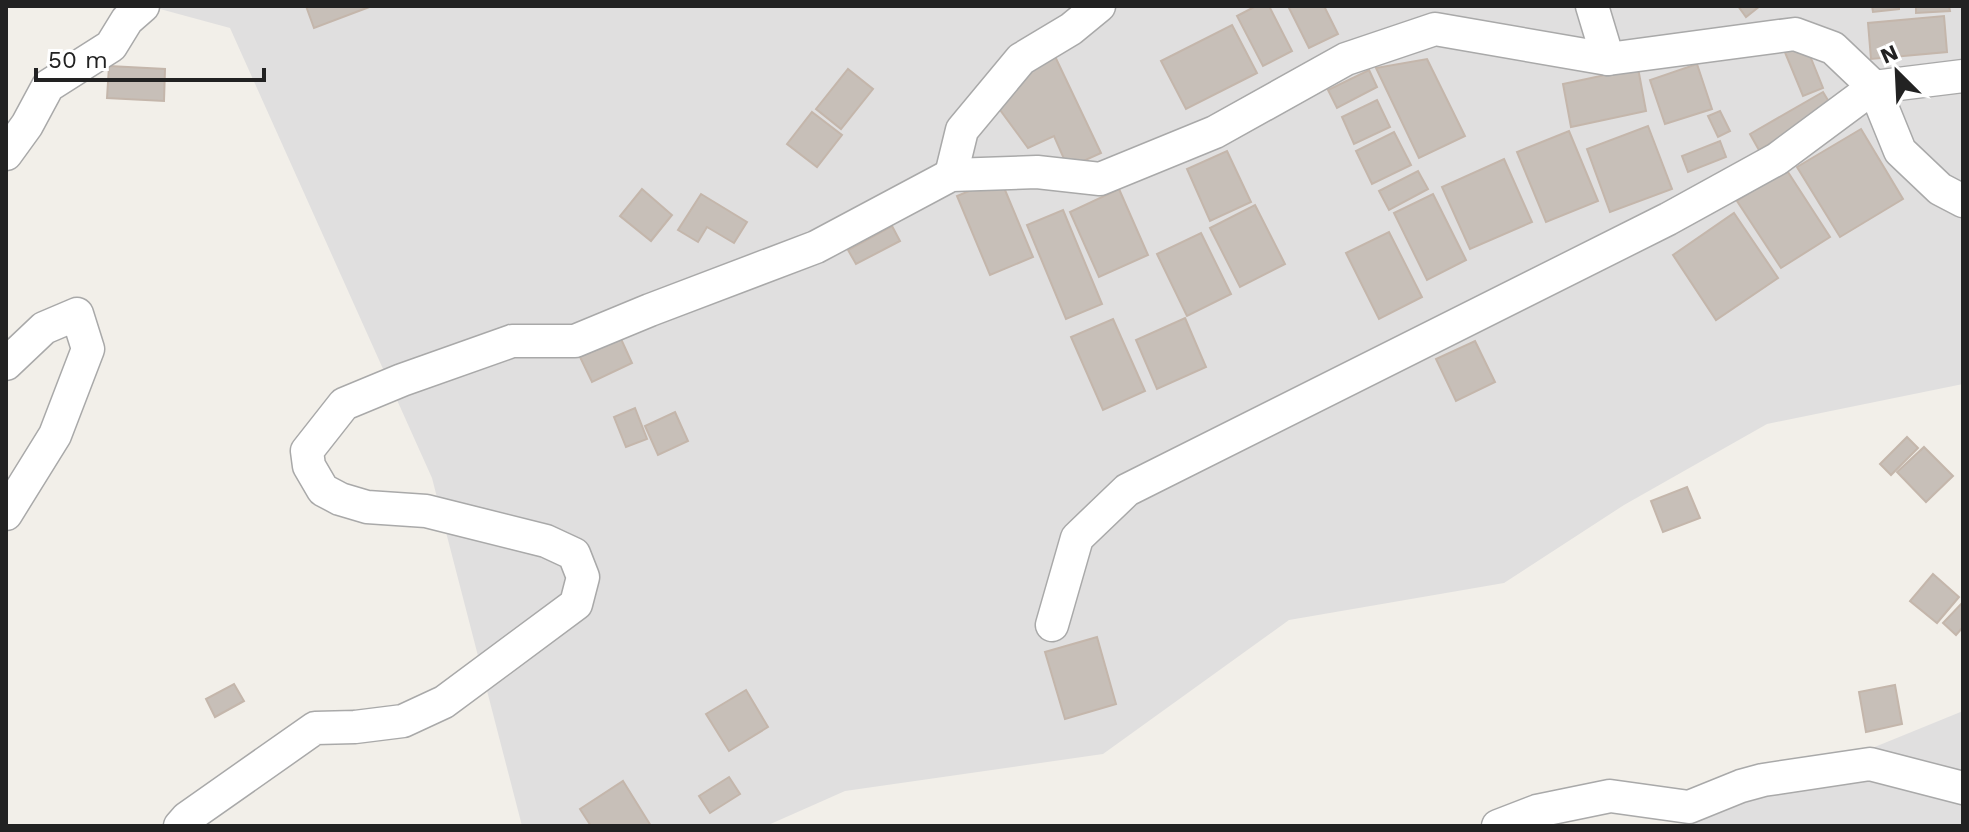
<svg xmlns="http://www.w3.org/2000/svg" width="1969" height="832" viewBox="0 0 1969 832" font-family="'Work Sans',sans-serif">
<rect width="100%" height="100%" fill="#f2efe9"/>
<!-- residential -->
<g fill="#e0dfdf">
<path d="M 149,6 L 1963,6 L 1963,384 L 1767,424 L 1624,505 L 1504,583 L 1289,620 L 1103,754 L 845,791 L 766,826 L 522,826 L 432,478 L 230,28 Z"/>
<path d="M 1963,711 L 1963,826 L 1688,826 L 1698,819 Z"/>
</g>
<!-- building -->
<g fill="#c7bfb8" stroke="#c4b6ab" stroke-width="2">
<path d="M 306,6 L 372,6 L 314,28 Z"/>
<path d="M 1256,6 L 1269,6 L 1292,51 L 1263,66 L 1237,16 Z"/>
<path d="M 1288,6 L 1324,6 L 1338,34 L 1309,48 Z"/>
<path d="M 1738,6 L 1760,6 L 1746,17 Z"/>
<path d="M 1872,6 L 1899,6 L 1899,9 L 1873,12 Z"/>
<path d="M 1916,6 L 1949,6 L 1950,11 L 1916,13 Z"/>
<path d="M 1944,16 L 1947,52 L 1871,59 L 1868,23 Z"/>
<path d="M 1232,25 L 1257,73 L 1186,109 L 1161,61 Z"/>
<path d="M 1804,41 L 1823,88 L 1803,96 L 1784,50 Z"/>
<path d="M 1051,48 L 1101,153 L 1068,168 L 1054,136 L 1028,148 L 995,103 Z"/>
<path d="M 1427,59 L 1465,136 L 1419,158 L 1376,68 Z"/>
<path d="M 1697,64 L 1712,109 L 1665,124 L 1650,80 Z"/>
<path d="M 109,66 L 165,69 L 164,101 L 107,98 Z"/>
<path d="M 1638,68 L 1646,111 L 1571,127 L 1563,84 Z"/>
<path d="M 848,69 L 873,89 L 841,129 L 816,109 Z"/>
<path d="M 1369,70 L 1377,87 L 1337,108 L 1328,90 Z"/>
<path d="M 1823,92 L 1832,107 L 1759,150 L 1750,134 Z"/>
<path d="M 1377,100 L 1390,127 L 1354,144 L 1342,117 Z"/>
<path d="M 1720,111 L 1730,131 L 1718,137 L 1708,116 Z"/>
<path d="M 812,112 L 842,135 L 817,167 L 787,144 Z"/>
<path d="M 1648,126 L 1672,189 L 1610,212 L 1587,149 Z"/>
<path d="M 1861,129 L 1903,199 L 1840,237 L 1797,167 Z"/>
<path d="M 1569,131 L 1598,201 L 1546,222 L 1517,152 Z"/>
<path d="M 1394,132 L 1411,165 L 1372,184 L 1356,151 Z"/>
<path d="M 1720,141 L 1726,157 L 1688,172 L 1682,156 Z"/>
<path d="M 1227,151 L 1251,202 L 1210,221 L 1187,169 Z"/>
<path d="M 1504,159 L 1532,222 L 1470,249 L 1442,187 Z"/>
<path d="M 1786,169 L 1830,237 L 1781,268 L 1737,201 Z"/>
<path d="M 1418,171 L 1428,189 L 1389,210 L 1379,191 Z"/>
<path d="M 1000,178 L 1033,257 L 990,275 L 957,196 Z"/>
<path d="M 642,189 L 672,215 L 651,241 L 620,216 Z"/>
<path d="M 1119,189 L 1148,255 L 1099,277 L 1070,212 Z"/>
<path d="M 701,194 L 747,222 L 734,243 L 707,227 L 698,242 L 678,230 Z"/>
<path d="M 1433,194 L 1466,260 L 1427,280 L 1394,213 Z"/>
<path d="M 1255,205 L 1285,264 L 1240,287 L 1210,228 Z"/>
<path d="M 1063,210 L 1102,304 L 1066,319 L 1027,225 Z"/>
<path d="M 1734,213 L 1778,278 L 1716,320 L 1673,255 Z"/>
<path d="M 892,226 L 900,241 L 856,264 L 848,250 Z"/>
<path d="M 1389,232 L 1422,297 L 1379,319 L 1346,253 Z"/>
<path d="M 1201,233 L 1231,294 L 1187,316 L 1157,254 Z"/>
<path d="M 1185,318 L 1206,367 L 1157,389 L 1136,340 Z"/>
<path d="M 1113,319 L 1145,391 L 1103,410 L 1071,337 Z"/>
<path d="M 621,339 L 632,363 L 592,382 L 580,357 Z"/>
<path d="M 1475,341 L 1495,382 L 1456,401 L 1436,359 Z"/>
<path d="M 635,408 L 647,439 L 626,447 L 614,417 Z"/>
<path d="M 675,412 L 688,441 L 658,455 L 645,426 Z"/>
<path d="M 1907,437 L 1918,448 L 1891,475 L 1880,464 Z"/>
<path d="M 1924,447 L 1953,476 L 1926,502 L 1897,472 Z"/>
<path d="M 1687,487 L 1700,518 L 1663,532 L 1651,501 Z"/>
<path d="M 1933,574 L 1959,597 L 1937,623 L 1910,601 Z"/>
<path d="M 1963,602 L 1963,627 L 1956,635 L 1943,623 Z"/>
<path d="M 1097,637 L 1116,704 L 1065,719 L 1045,652 Z"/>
<path d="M 234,684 L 244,701 L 215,717 L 206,699 Z"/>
<path d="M 1895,685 L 1902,724 L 1866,732 L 1859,692 Z"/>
<path d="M 746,690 L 768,727 L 729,751 L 706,714 Z"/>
<path d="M 729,777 L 740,794 L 710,813 L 699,796 Z"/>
<path d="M 623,781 L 651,826 L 591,826 L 580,809 Z"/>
</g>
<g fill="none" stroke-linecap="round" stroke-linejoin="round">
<defs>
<g id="minor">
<path d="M 1592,6 L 1608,59"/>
<path d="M 6,154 L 27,125 L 48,86 L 111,46 L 127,20 L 143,6"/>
<path d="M 951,175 L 962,130 L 1021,59 L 1071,29 L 1099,6"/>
<path d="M 6,364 L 44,328 L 77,314 L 88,349 L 55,435 L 6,514"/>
<path d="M 1052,625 L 1077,538 L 1127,490 L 1668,219 L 1777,159 L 1874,87 L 1963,76"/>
<path d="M 180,826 L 187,818 L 315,728 L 355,727 L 403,721 L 444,702 L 576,604 L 583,577 L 574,554 L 546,541 L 426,511 L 367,507 L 340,499 L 323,490 L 309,466 L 307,451 L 344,404 L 402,380 L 512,341 L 575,341 L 650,310 L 816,247 L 951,175 L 1037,172 L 1100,179 L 1215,132 L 1346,59 L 1435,29 L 1608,59 L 1795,34 L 1833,48 L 1874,87 L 1900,151 L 1940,189 L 1963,201"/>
<path d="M 1498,826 L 1537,811 L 1610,796 L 1689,807 L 1741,786 L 1763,780 L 1870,764 L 1963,788"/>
</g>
</defs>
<!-- minor casing -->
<use href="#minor" stroke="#a9a9a9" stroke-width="35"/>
<!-- minor -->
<use href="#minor" stroke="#fff" stroke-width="32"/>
</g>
<!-- border -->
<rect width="1969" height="832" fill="none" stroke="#222222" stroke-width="16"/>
<!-- north arrow -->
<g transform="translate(1897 72) rotate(336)" stroke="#ffffff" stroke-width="6" paint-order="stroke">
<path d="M0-6L14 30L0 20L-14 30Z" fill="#222222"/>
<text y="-12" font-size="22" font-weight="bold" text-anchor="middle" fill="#222222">N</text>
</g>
<!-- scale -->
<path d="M36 68v12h228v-12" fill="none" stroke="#222222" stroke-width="4"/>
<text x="48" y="68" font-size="24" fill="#222222" stroke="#ffffff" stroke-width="6" paint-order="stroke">50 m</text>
</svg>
